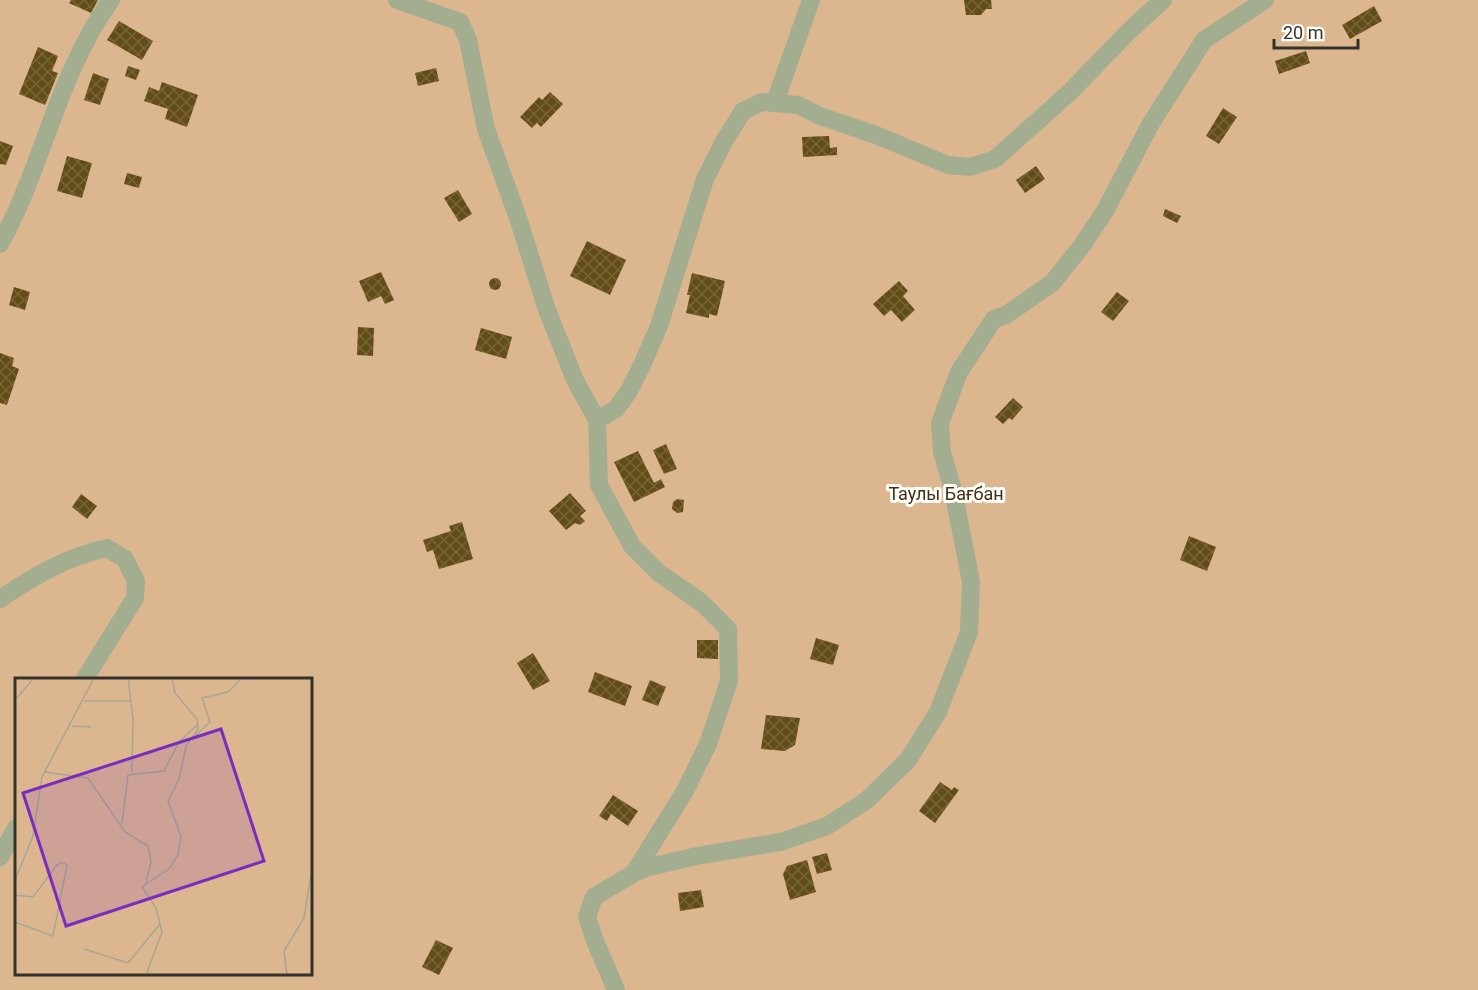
<svg xmlns="http://www.w3.org/2000/svg" width="1478" height="990" viewBox="0 0 1478 990" font-family="Roboto,sans-serif">
<defs>
<pattern id="building-cross-hatch" width="8" height="8" patternUnits="userSpaceOnUse" patternTransform="scale(1.5)"><rect width="8" height="8" fill="#634d17"/><path d="M0 0l8 8M0 8l8-8" fill="none" stroke="#766439"/></pattern>
</defs>
<rect width="100%" height="100%" fill="#f3f3df"/>
<!-- garden -->
<path fill="#dcb68f" fill-rule="evenodd" d="M 0,0 L 1478,0 L 1478,990 L 0,990 ZM 16,680 L 310,680 L 310,974 L 16,974 Z"/>
<!-- building -->
<g fill="url(#building-cross-hatch)">
<path d="M 71,0 L 98,0 L 91,13 L 69,3 Z"/>
<path d="M 964,0 L 991,0 L 992,9 L 986,9 L 981,15 L 966,15 Z"/>
<path d="M 1374,6 L 1382,21 L 1350,39 L 1342,25 Z"/>
<path d="M 119,21 L 153,41 L 142,60 L 107,40 Z"/>
<path d="M 38,47 L 58,56 L 52,71 L 58,73 L 45,105 L 19,94 Z"/>
<path d="M 1306,51 L 1310,63 L 1279,74 L 1275,61 Z"/>
<path d="M 128,66 L 140,70 L 136,80 L 125,76 Z"/>
<path d="M 436,68 L 439,81 L 418,86 L 415,73 Z"/>
<path d="M 93,73 L 109,79 L 100,105 L 84,100 Z"/>
<path d="M 162,82 L 198,95 L 187,127 L 165,119 L 168,109 L 144,101 L 149,87 L 159,91 Z"/>
<path d="M 550,92 L 563,104 L 541,127 L 537,123 L 532,128 L 520,117 L 539,97 L 542,100 Z"/>
<path d="M 1223,108 L 1237,117 L 1219,144 L 1206,136 Z"/>
<path d="M 829,136 L 830,148 L 837,147 L 837,155 L 803,157 L 802,137 Z"/>
<path d="M 0,141 L 13,146 L 6,165 L 0,164 Z"/>
<path d="M 67,156 L 92,163 L 82,198 L 57,191 Z"/>
<path d="M 1036,166 L 1045,179 L 1025,193 L 1016,180 Z"/>
<path d="M 127,173 L 142,177 L 139,188 L 124,184 Z"/>
<path d="M 458,190 L 472,214 L 459,222 L 444,198 Z"/>
<path d="M 1165,209 L 1181,216 L 1177,223 L 1163,216 Z"/>
<path d="M 587,241 L 626,260 L 610,295 L 570,276 Z"/>
<path d="M 381,272 L 394,300 L 385,304 L 381,296 L 368,302 L 359,281 Z"/>
<path d="M 692,273 L 725,281 L 717,316 L 709,314 L 709,318 L 686,313 L 690,295 L 687,295 Z"/>
<circle cx="495" cy="284" r="6"/>
<path d="M 899,281 L 908,291 L 903,296 L 915,310 L 902,322 L 891,310 L 884,316 L 873,304 Z"/>
<path d="M 14,287 L 30,292 L 25,310 L 9,305 Z"/>
<path d="M 1117,292 L 1129,301 L 1113,321 L 1101,312 Z"/>
<path d="M 358,327 L 374,328 L 373,356 L 357,355 Z"/>
<path d="M 481,328 L 512,337 L 506,359 L 475,350 Z"/>
<path d="M 0,353 L 14,358 L 12,366 L 19,369 L 7,405 L 0,403 Z"/>
<path d="M 1013,398 L 1023,407 L 1012,420 L 1009,418 L 1003,424 L 995,417 Z"/>
<path d="M 666,444 L 677,469 L 664,474 L 653,450 Z"/>
<path d="M 638,451 L 654,483 L 661,479 L 665,487 L 634,502 L 614,462 Z"/>
<path d="M 570,493 L 586,511 L 580,516 L 585,521 L 580,525 L 575,523 L 566,530 L 549,511 Z"/>
<path d="M 81,494 L 97,506 L 87,519 L 72,507 Z"/>
<path d="M 677,499 L 684,500 L 683,512 L 677,513 L 672,509 L 673,502 Z"/>
<path d="M 462,522 L 473,559 L 439,569 L 433,550 L 427,552 L 423,540 L 451,531 L 449,526 Z"/>
<path d="M 1189,536 L 1216,547 L 1207,571 L 1180,560 Z"/>
<path d="M 816,638 L 839,645 L 833,665 L 810,659 Z"/>
<path d="M 697,640 L 718,640 L 718,659 L 697,658 Z"/>
<path d="M 533,653 L 550,681 L 533,690 L 517,663 Z"/>
<path d="M 595,672 L 632,686 L 625,706 L 588,692 Z"/>
<path d="M 650,680 L 666,687 L 658,706 L 642,700 Z"/>
<path d="M 766,715 L 800,718 L 795,745 L 785,751 L 761,749 Z"/>
<path d="M 940,782 L 952,790 L 954,787 L 959,790 L 935,823 L 919,811 Z"/>
<path d="M 613,795 L 638,811 L 628,826 L 611,814 L 607,821 L 599,816 Z"/>
<path d="M 827,853 L 832,870 L 817,874 L 812,857 Z"/>
<path d="M 807,860 L 816,892 L 790,900 L 783,874 L 787,866 Z"/>
<path d="M 701,890 L 704,907 L 680,911 L 678,893 Z"/>
<path d="M 436,940 L 453,948 L 439,975 L 422,967 Z"/>
</g>
<g fill="none" stroke-linecap="round" stroke-linejoin="round">
<!-- minor -->
<g stroke="#a3ae91" stroke-width="18">
<path d="M 397,0 L 460,22 L 468,40 L 486,129 L 519,221 L 547,310 L 575,380 L 597,420 L 599,485 L 632,546 L 659,573 L 702,603 L 728,629 L 729,681 L 708,744 L 685,791 L 634,873"/>
<path d="M 775,102 L 811,0"/>
<path d="M 0,244 C 7,231 14,217 20,203 C 49,135 67,61 111,0"/>
<path d="M 597,420 L 616,409 L 629,391 L 642,365 L 659,326 L 705,179 L 723,143 L 743,111 L 762,102 L 798,105 L 820,116 L 876,135 L 948,165 L 970,167 L 995,159 L 1070,92 L 1129,31 L 1163,0"/>
<path d="M 0,599 C 34,576 66,557 107,548 L 125,559 L 136,581 L 135,598 L 84,680"/>
<path d="M 0,857 L 16,828"/>
<path d="M 616,990 L 595,941 L 587,917 L 594,897 L 634,873 L 649,867 L 697,856 L 780,842 L 827,826 L 867,800 L 908,760 L 938,712 L 969,632 L 971,582 L 953,490 L 942,452 L 940,423 L 959,372 L 994,319 L 1006,315 L 1052,283 L 1081,247 L 1105,211 L 1150,125 L 1204,40 L 1265,0"/>
</g>
</g>
<g text-anchor="middle" stroke-width="6" stroke-linejoin="round" paint-order="stroke">
<!-- park labels -->
<g font-size="18" fill="#442e15" stroke="#fffffb">
<text x="946" y="500">Таулы Бағбан</text>
</g>
</g>
<!-- overview -->
<g transform="translate(15 678)">
<rect width="297" height="297" fill="#f3f3df"/>
<path d="M 0,0 L 297,0 L 297,297 L 0,297 Z" fill="#dcb68f"/>
<path fill="none" stroke="#a6a697" stroke-width="1.5" d="M 113,0 L 118,41 L 117,95M 0,22 L 19,0M 69,23 L 115,23M 57,48 L 76,49M 180,58 L 195,44 L 187,20 L 213,14 L 227,0M 29,94 L 73,100 L 110,154 L 133,168 L 136,184 L 131,204M 107,145 L 113,97 L 149,93 L 164,64 L 183,46M 0,202 L 18,158 L 27,99 L 79,0M 0,217 L 18,219 L 42,187 L 47,184 L 52,187 L 38,258 L 0,244M 69,271 L 113,285 L 145,246M 131,297 L 147,254 L 141,230 L 127,209 L 155,190 L 163,177 L 166,158 L 153,123 L 164,101 L 171,68 L 183,51 L 182,41 L 160,15 L 157,0M 272,297 L 269,273 L 289,240 L 297,191"/>
<path fill="#7b2cbf" fill-opacity="0.15" stroke="#7b2cbf" stroke-width="3" d="M 206,51 L 249,183 L 51,248 L 8,115 Z"/>
<rect width="297" height="297" fill="none" stroke="#33332b" stroke-width="3"/>
</g>
<!-- scale -->
<path d="M1274 39v9h84v-9" fill="none" stroke="#33332b" stroke-width="3"/>
<text x="1283" y="39" font-size="18" fill="#33332b" stroke="#fffffb" stroke-width="4.5" paint-order="stroke">20 m</text>
</svg>
